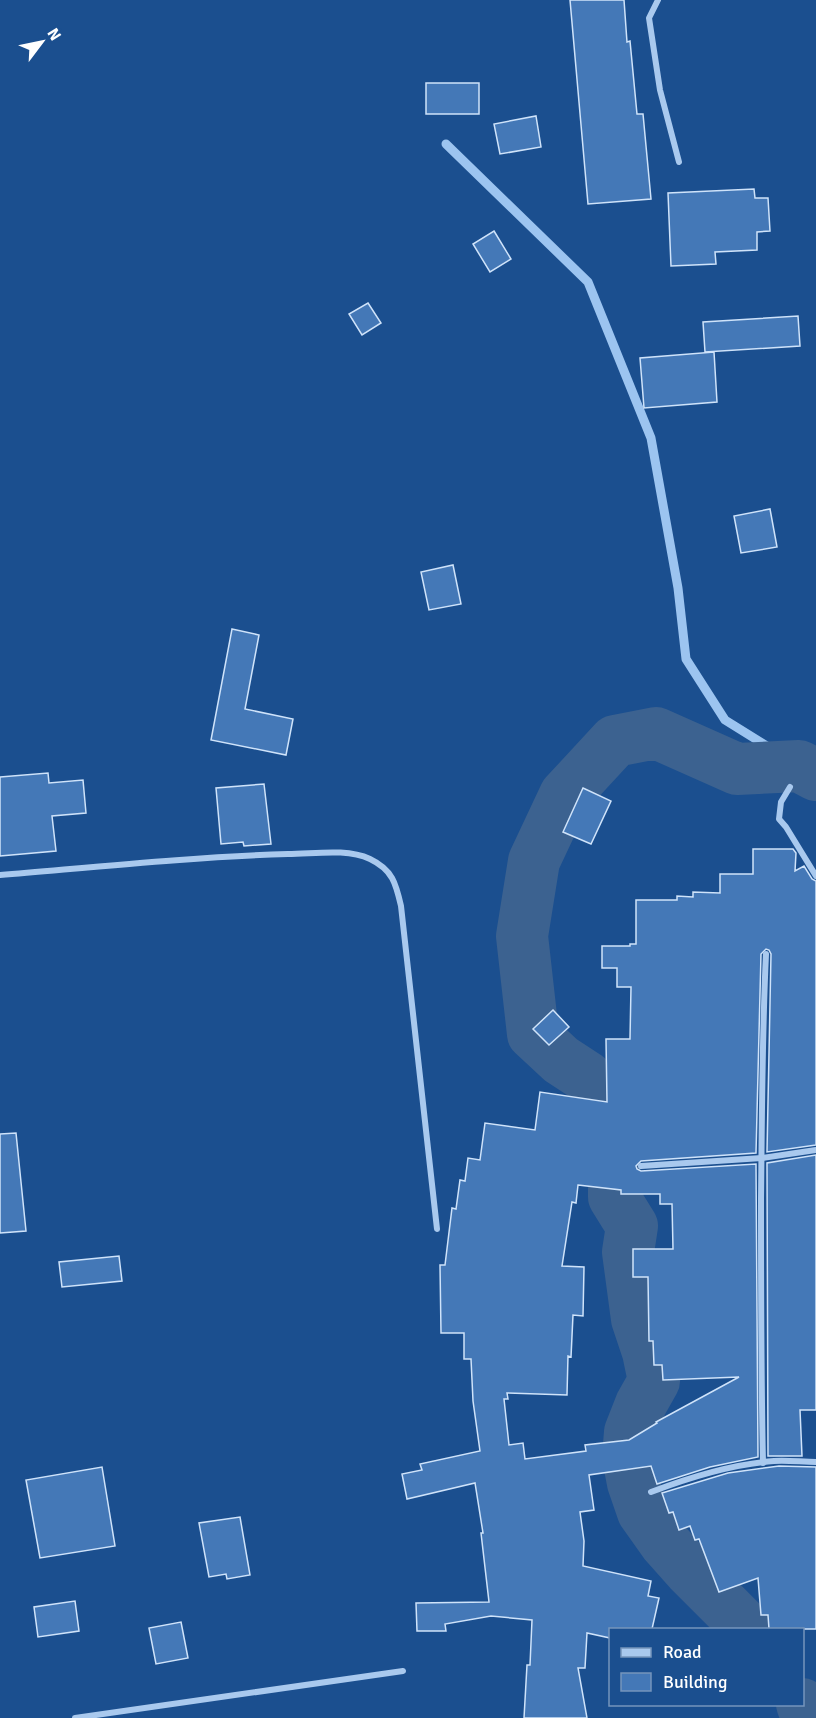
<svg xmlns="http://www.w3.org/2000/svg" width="816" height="1718" viewBox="0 0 816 1718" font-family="Signika,sans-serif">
<rect width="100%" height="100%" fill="#1b4f8f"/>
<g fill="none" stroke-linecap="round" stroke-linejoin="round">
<!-- stream -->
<path stroke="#9cc4f0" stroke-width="9" d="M 446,144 L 588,282 L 651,438 L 678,588 L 686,659 L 725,720 L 799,766"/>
<!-- river -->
<g stroke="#3c6290" stroke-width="52">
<path d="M 749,1630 L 689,1570 L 665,1543 L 643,1512 L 633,1483 L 628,1457 L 630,1432 L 641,1404 L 654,1381 L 648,1352 L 637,1319 L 628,1252 L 632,1226 L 614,1197 L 614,1139 L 599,1093 L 587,1077 L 561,1060 L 533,1034 L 522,936 L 534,861 L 565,795 L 615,741 L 656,733 L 737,769 L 799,766 L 816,775"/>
<path d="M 802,1704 L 807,1718"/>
</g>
</g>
<!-- building -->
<g fill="#4478b7" stroke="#cfe3fa" stroke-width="1.5" fill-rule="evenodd">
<path d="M 570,0 L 624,0 L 627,42 L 630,41 L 637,114 L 643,114 L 651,199 L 588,204 Z"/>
<rect x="426" y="83" width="53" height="31"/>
<path d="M 536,116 L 541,147 L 500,154 L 494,124 Z"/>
<path d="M 754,189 L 755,198 L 768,198 L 770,231 L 757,232 L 757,250 L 715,252 L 716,264 L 671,266 L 668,193 Z"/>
<path d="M 494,231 L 511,259 L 490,272 L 473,244 Z"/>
<path d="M 368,303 L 381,323 L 362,335 L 349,314 Z"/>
<path d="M 798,316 L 800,346 L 705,352 L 703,322 Z"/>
<path d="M 714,352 L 717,402 L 644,408 L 640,358 Z"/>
<path d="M 770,509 L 777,547 L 741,553 L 734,516 Z"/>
<path d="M 453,565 L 461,604 L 429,610 L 421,572 Z"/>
<path d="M 232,629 L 259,635 L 245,709 L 293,719 L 286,755 L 211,740 Z"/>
<path d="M 48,773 L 49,783 L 83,780 L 86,813 L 52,816 L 56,851 L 0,856 L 0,777 Z"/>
<path d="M 264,784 L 271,844 L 244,846 L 243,842 L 221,844 L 216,788 Z"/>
<path d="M 583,788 L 611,801 L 591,844 L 563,832 Z"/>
<path d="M 753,849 L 793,849 L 796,853 L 795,871 L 804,866 L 812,879 L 816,881 L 816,1145 L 767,1152 L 771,954 L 769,950 L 766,949 L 761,954 L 756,1153 L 641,1161 L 636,1166 L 637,1169 L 641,1171 L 756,1164 L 758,1457 L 710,1467 L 657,1484 L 651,1466 L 589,1475 L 594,1510 L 580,1512 L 584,1541 L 583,1566 L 651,1581 L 648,1596 L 659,1598 L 652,1629 L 610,1629 L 610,1638 L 587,1633 L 585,1668 L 578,1668 L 587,1718 L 524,1718 L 527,1665 L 530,1665 L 532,1620 L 491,1616 L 445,1624 L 446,1631 L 417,1631 L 416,1603 L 489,1602 L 481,1533 L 483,1533 L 475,1483 L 407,1499 L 402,1474 L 422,1470 L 420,1464 L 480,1451 L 473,1401 L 471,1359 L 464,1359 L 464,1333 L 441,1333 L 440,1265 L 445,1265 L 452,1208 L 456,1209 L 460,1180 L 465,1181 L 468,1158 L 480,1160 L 485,1123 L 535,1130 L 540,1092 L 607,1102 L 606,1039 L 630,1039 L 631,987 L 617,987 L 617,968 L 602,968 L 602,946 L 630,946 L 630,944 L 636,944 L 636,900 L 677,900 L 677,896 L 693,897 L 693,892 L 720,893 L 720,874 L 753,874 ZM 578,1185 L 621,1190 L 621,1194 L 660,1194 L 660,1204 L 672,1204 L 673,1249 L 633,1249 L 633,1277 L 648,1277 L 649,1341 L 653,1341 L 654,1365 L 662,1365 L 663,1380 L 739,1377 L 656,1422 L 657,1423 L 629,1440 L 585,1445 L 586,1451 L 525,1459 L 523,1443 L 509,1445 L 504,1399 L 508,1399 L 507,1393 L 567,1395 L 568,1356 L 571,1357 L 573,1315 L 583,1316 L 584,1267 L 562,1266 L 572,1202 L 576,1203 Z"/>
<path d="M 553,1010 L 569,1027 L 549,1045 L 533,1029 Z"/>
<path d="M 16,1133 L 26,1231 L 0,1233 L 0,1134 Z"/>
<path d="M 816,1155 L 816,1410 L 800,1410 L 802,1456 L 768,1456 L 767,1163 Z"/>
<path d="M 119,1256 L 122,1281 L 62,1287 L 59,1262 Z"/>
<path d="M 779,1466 L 816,1467 L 816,1629 L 769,1629 L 768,1615 L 761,1615 L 758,1578 L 719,1592 L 699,1539 L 695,1540 L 690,1526 L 679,1530 L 673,1512 L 669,1513 L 662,1493 L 728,1473 Z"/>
<path d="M 102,1467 L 115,1546 L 40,1558 L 26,1480 Z"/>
<path d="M 240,1517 L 250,1575 L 227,1579 L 226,1574 L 209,1577 L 199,1523 Z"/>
<path d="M 75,1601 L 79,1631 L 38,1637 L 34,1607 Z"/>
<path d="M 181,1622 L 188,1658 L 156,1664 L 149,1628 Z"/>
</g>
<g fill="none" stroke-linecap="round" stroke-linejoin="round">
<!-- street -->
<g stroke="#a9c9ee" stroke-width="6">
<path d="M 658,0 L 649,18 L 660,90 L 679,162"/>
<path d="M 790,787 L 781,802 L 779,819 L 786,827 L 816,876"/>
<path d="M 0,875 C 96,867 192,857 288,854 C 314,854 346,848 370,859 C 393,870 396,884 401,906 L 437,1229"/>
<path d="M 641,1166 L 762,1158 L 816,1150"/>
<path d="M 763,1463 C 761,1375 761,1287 761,1199 C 762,1117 762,1035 766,954"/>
<path d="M 651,1492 C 690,1477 732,1464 774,1461 C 788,1460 802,1462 816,1462"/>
<path d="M 75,1718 L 403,1671"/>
</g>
</g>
<!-- legend -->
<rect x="609" y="1628" width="195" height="78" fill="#1b4f8f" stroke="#7695bc" stroke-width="1.5"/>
<rect x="621" y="1648" width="30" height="9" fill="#a9c9ee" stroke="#7695bc" stroke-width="1.5"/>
<text x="663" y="1658" font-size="18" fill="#ffffff">Road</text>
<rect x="621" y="1673" width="30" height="18" fill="#4478b7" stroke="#7695bc" stroke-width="1.5"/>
<text x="663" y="1688" font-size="18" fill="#ffffff">Building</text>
<!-- north arrow -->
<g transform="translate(42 42) rotate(58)" stroke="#1b4f8f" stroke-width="4.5" paint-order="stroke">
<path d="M0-4.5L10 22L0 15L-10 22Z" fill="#ffffff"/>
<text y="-9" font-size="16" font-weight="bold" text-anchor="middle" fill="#ffffff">N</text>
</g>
</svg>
